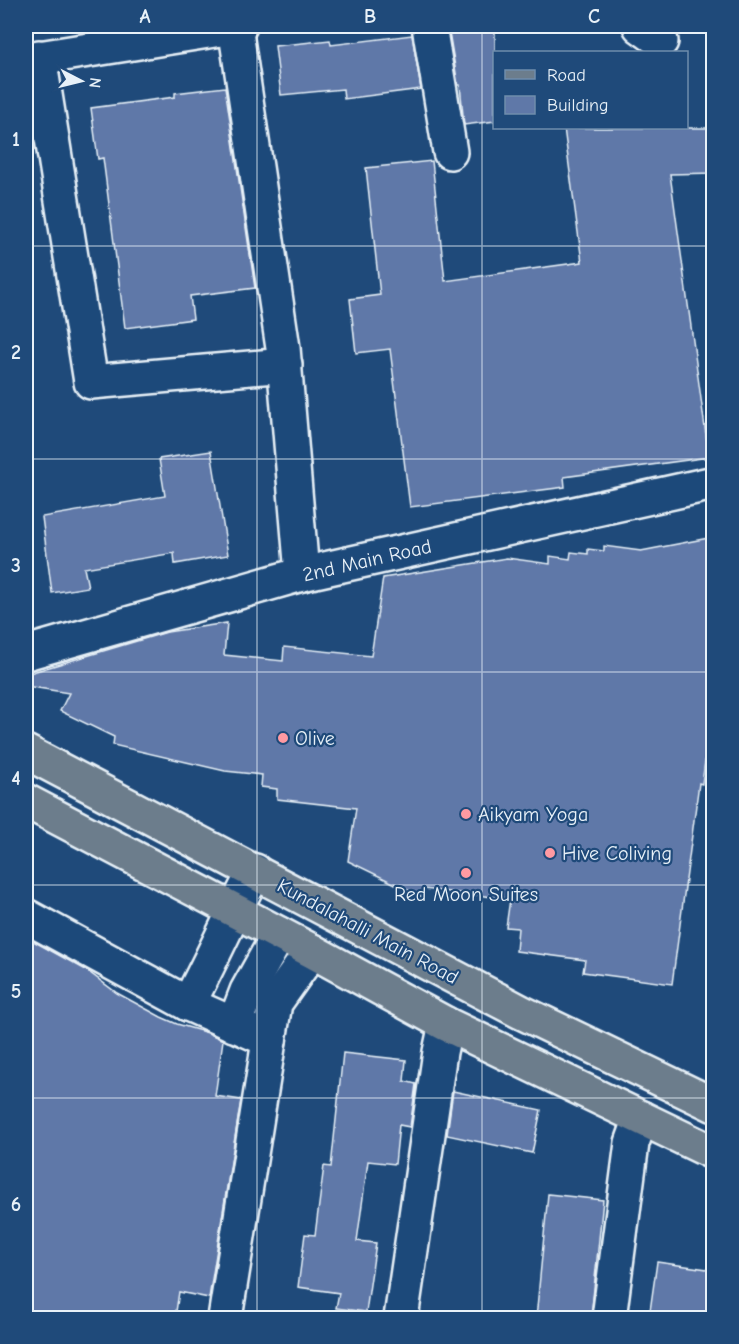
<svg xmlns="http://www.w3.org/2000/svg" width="739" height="1344" viewBox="0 0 739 1344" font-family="'Comic Neue',sans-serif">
<rect width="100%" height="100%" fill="#1f4a7a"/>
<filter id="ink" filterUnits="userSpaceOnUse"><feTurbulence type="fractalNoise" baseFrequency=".0167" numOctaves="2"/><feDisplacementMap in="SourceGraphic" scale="12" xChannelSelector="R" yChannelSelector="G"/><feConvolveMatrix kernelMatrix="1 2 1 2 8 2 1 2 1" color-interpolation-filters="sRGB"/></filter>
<g filter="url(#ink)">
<!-- building -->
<g fill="#5f78a8" stroke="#e8f1f8" stroke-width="1.5">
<path d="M 448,26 L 495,26 L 495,121 L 464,125 L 460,85 L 458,85 Z"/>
<path d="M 412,35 L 421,89 L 344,99 L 343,89 L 281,95 L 275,46 L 330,40 L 331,45 Z"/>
<path d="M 225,87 L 255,288 L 190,296 L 193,319 L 125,328 L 103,158 L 98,159 L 91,108 L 175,97 L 175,93 Z"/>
<path d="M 564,128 L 714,128 L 714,173 L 670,174 L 709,457 L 564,477 L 565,487 L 410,507 L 390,349 L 356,353 L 350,299 L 380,295 L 366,168 L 432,161 L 445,281 L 582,262 Z"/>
<path d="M 211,451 L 228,555 L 175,564 L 174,553 L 84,568 L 88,587 L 52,593 L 42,517 L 165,496 L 159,459 Z"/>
<path d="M 714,537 L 714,691 L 702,784 L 699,783 L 672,984 L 583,972 L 585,960 L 516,951 L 518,928 L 506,927 L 510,899 L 424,889 L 422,897 L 348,861 L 356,808 L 277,799 L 277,789 L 261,787 L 262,775 L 225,771 L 113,745 L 114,737 L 60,711 L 69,693 L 26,686 L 26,674 L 167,632 L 227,623 L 224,655 L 283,661 L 284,647 L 371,656 L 383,578 L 507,558 L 550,564 L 550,556 L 570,559 L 571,552 L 588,554 L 588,549 L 604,551 L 604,546 L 641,551 Z"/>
<path d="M 26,937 L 86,970 L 117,993 L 161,1017 L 177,1024 L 208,1033 L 223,1040 L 215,1096 L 241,1100 L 209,1298 L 179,1292 L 175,1318 L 26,1318 Z"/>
<path d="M 343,1053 L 406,1060 L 404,1081 L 416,1084 L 410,1127 L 399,1125 L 395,1164 L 368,1161 L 357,1241 L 376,1243 L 366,1312 L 336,1308 L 339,1293 L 298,1287 L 305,1234 L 315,1235 L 324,1166 L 331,1167 Z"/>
<path d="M 453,1091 L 541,1110 L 532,1153 L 447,1135 Z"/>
<path d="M 548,1194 L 603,1200 L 591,1318 L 536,1318 Z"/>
<path d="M 657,1262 L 714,1270 L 708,1318 L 649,1318 Z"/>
</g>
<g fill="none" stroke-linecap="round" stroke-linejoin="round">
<defs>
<g id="minor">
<path d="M 235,26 L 283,348 L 302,574"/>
<path d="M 429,26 L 450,152"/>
<path d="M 640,26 L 661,41"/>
<path d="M 39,57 L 91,382 L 285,365"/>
<path d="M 26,60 L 240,26"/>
<path d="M 26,653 L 302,574 L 714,483"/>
<path d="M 26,916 L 188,1004 L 269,1040"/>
<path d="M 188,1004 C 212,960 231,915 255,871"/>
<path d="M 234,1025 L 247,991 L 279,934"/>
<path d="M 225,1318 L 275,1003 L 312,951"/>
<path d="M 401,1318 L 440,1052 L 446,1024"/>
<path d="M 609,1318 L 632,1143 L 641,1118"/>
</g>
<g id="major">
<path d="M 26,752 L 521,1012 L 714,1105"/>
<path d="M 26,801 L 312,951 L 446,1024 L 714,1153"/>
</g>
</defs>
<!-- minor casing -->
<use href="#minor" stroke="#e8f1f8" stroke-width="38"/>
<!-- major casing -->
<use href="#major" stroke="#e8f1f8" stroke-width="38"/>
<!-- minor -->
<use href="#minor" stroke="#1f4a7a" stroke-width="33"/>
<!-- major -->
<use href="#major" stroke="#6c7d8c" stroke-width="33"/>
</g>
</g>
<!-- grid -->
<path fill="none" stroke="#e8f1f8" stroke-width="1.5" stroke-opacity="0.55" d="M 257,26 L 257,1318M 482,26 L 482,1318M 26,246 L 714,246M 26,459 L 714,459M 26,672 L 714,672M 26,885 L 714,885M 26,1098 L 714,1098"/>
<!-- markers -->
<g fill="#ff9aa2" stroke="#1f4a7a" stroke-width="2">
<circle cx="283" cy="738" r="6"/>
<circle cx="466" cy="814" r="6"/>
<circle cx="550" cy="853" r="6"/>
<circle cx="466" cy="873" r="6"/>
</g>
<g text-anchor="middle" stroke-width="4.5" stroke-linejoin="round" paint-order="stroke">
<!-- street labels -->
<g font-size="20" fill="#e8f1f8" stroke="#1f4a7a">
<text transform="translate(367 560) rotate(-13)" y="7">2nd Main Road</text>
<text transform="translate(368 931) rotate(28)" y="7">Kundalahalli Main Road</text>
</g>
<!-- poi labels -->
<g font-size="20" fill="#e8f1f8" stroke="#1f4a7a" text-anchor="start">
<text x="295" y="745">Olive</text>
<text x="478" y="821">Aikyam Yoga</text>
<text x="562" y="860">Hive Coliving</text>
<text x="466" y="901" text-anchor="middle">Red Moon Suites</text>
</g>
</g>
<!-- margin -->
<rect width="739" height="1344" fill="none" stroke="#1f4a7a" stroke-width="66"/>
<!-- legend -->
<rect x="493" y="51" width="195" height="78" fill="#1f4a7a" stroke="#6f8dac" stroke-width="1.5"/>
<rect x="505" y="70" width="30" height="9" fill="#6c7d8c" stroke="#6f8dac" stroke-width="1.5"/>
<text x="547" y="81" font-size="18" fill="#e8f1f8">Road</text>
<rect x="505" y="96" width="30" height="18" fill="#5f78a8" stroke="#6f8dac" stroke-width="1.5"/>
<text x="547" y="111" font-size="18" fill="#e8f1f8">Building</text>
<!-- north arrow -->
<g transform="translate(81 81) rotate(97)" stroke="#1f4a7a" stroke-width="4.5" paint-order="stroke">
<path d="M0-4.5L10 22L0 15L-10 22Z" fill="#e8f1f8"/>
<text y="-9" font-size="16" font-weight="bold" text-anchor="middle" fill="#e8f1f8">N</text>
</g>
<rect x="33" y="33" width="673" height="1278" fill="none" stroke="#e8f1f8" stroke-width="2"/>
<g font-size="20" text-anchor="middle" font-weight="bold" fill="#e8f1f8">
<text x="145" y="23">A</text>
<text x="370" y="23">B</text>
<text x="594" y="23">C</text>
<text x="16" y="146">1</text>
<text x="16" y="359">2</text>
<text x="16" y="572">3</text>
<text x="16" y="785">4</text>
<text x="16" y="998">5</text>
<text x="16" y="1211">6</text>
</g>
</svg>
